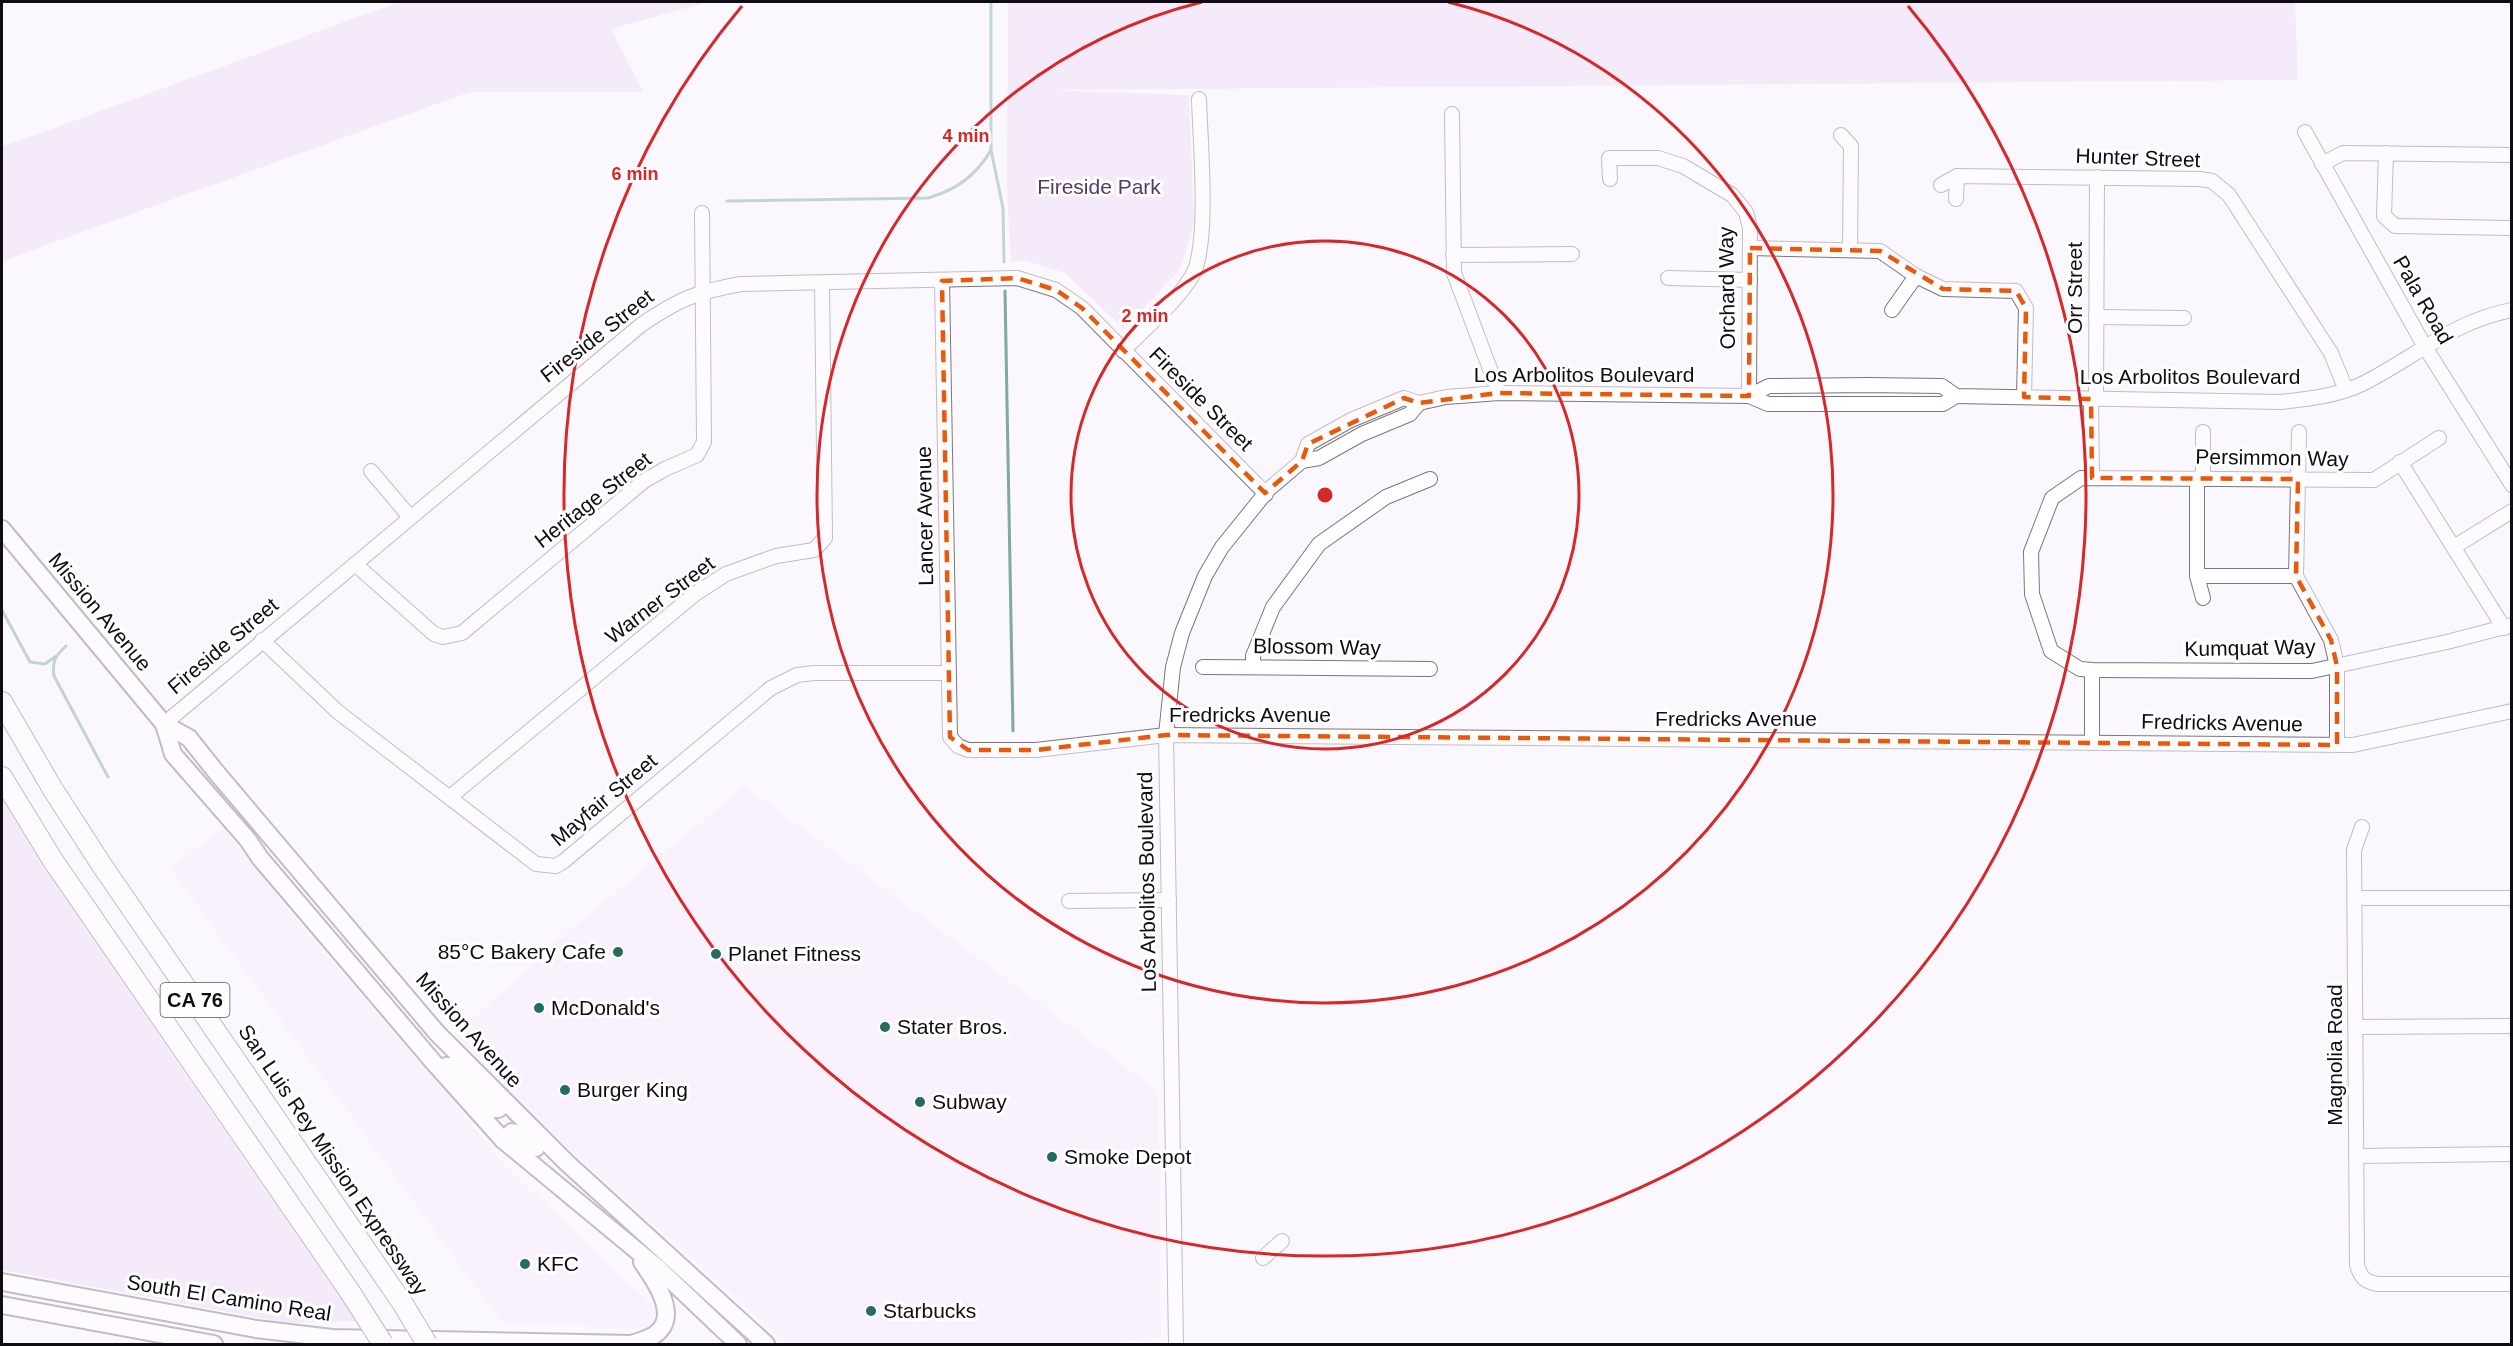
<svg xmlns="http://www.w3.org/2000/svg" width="2513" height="1346" viewBox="0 0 2513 1346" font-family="Helvetica,sans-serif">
<rect width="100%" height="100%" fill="#fbf7fe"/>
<!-- built -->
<g fill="#f6eafc">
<path d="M 745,786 L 1158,1091 L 1161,1336 L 1150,1339 L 1091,1344 L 788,1344 L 535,1119 L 453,1037 L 564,935 Z"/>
<path d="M 224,828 L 291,913 L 451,1099 L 505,1166 L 648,1301 L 655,1310 L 654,1321 L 648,1327 L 636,1329 L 501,1321 L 170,868 Z"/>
</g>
<!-- green -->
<g fill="#ebd9f4">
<path d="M 399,2 L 707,2 L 611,29 L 643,92 L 470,92 L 2,261 L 2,147 Z"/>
<path d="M 1008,2 L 2295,2 L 2298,80 L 1045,90 L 1189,95 L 1194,221 L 1187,248 L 1180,269 L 1124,329 L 1065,273 L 1026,261 L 1011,261 L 1007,191 Z"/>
<path d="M 2,795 L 18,824 L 180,1066 L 357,1321 L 287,1323 L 2,1270 Z"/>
</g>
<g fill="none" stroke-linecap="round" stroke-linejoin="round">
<!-- stream -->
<g stroke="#80a9a2" stroke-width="3">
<path d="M 991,2 L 991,150 L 1003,208 L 1004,262"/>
<path d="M 727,201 L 928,198 C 956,190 976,176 991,150"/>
<path d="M 1005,291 L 1013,731"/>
<path d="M 2,610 L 30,662 L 45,664 L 56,656"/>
<path d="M 66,646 C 55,656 52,662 54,676 L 108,777"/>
</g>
<defs>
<g id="minor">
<path d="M 1452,114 L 1454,273 L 1499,393"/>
<path d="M 2305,132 L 2425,347 L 2512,485"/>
<path d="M 1841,135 L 1851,146 L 1850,250"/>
<path d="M 2386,153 L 2384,216 L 2395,226 L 2512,228"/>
<path d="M 2322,164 L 2343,153 L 2512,155"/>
<path d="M 1610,179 L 1609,158 L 1658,158 L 1683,166 L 1732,195 L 1746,212 L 1750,228 L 1749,396"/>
<path d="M 1941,185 L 1957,176 L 2200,179 L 2212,181 L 2229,195 L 2331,353 L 2346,390"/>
<path d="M 1956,199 L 1957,176"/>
<path d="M 1750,248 L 1880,251 L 1916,276 L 1943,289 L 2016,291 L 2026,308 L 2024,397"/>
<path d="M 1453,255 L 1572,254"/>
<path d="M 1668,278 L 1750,280"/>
<path d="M 942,281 L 950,737 L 958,746 L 968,750 L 1036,750 L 1166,735 L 2353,745 L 2512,711"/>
<path d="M 1892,310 L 1916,276"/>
<path d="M 2096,317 L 2184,318"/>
<path d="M 1123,351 C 1146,327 1175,304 1192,276 C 1210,246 1200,138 1199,99"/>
<path d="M 1749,396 L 1769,386 L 1866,385 L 1942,386 L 1956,396 L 2281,402 C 2308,399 2337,396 2362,384 C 2414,358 2453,321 2512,310"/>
<path d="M 2091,399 L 2092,478"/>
<path d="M 2096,399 L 2097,177"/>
<path d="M 2299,432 L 2296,576 L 2331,640 L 2337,666 L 2337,745"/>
<path d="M 2439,438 L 2374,480 L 2081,478 L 2052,498 L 2031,552 L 2032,594 L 2051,651 L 2080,669 L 2092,670 L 2312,671 L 2447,642 L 2512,625"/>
<path d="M 1302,461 L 1308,444 L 1351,420 L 1404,398 L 1419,403 L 1446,397 L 1499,393 L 1749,396 L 1768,404 L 1943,404 L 1956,396"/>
<path d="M 2400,462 L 2504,628"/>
<path d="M 371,471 L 410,517"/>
<path d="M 2197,478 L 2197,576 L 2203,598"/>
<path d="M 2203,479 L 2203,432"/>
<path d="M 2454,547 L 2512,511"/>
<path d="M 355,564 L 434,634 L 443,637 L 462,633 L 644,481 L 665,469 L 697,455 L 704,442 L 702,213"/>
<path d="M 2197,576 L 2296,576"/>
<path d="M 262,640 L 338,712 L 536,864 L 556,866 L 564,861 L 771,688 L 797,675 L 814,673 L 948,673"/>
<path d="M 1253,666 L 1253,656 L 1273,607 L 1319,544 L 1386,497 L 1430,479"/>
<path d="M 1203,667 L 1430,669"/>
<path d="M 2092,670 L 2092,743"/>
<path d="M 164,724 L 641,325 C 679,299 696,292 741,284 L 1017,278 L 1056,290 L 1082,308 L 1266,494"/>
<path d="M 450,797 L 695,594 L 726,574 L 776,556 L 814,550 L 825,538 L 822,283"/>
<path d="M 2362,827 L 2354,850 L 2357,1265 C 2361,1278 2365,1282 2378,1284 L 2512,1284"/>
<path d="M 2355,898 L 2512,898"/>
<path d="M 1069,901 L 1169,900"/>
<path d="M 2356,1027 L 2512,1026"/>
<path d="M 2356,1156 L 2512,1154"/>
<path d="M 1263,1258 L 1282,1241"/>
<path d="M 1176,1344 L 1166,735 L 1173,667 L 1182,633 L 1205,576 L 1222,547 L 1268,490 L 1302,461 L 1319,458 L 1362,434 L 1410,414 L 1419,403"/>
</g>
<g id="major">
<path d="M 2,529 L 164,724 L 189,738 L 216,772 L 437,1033 L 567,1163 L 766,1344"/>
<path d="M 164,724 L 173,754 L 248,840 L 260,858 L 435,1064 L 503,1140 L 659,1269 L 738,1344"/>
<path d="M 446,1066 L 451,1066 L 491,1109 L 498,1109 L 506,1103"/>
<path d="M 503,1140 L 512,1132 L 521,1134 L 536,1148"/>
<path d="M 2,1282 L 256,1329 L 332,1338 L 632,1344"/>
<path d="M 2,1305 L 214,1344"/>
<path d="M 631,1344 C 640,1341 654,1338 660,1330 C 677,1311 653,1278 642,1262"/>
</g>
<g id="highway">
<path d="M 2,702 L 52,788 L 101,864 L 403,1304"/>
<path d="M 2,777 L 52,859 L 350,1292"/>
</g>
</defs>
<!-- minor casing -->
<use href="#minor" stroke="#7c757f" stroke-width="16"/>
<!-- major casing -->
<use href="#major" stroke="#7c757f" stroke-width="20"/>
<!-- highway casing -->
<use href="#highway" stroke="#7c757f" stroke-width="22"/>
<!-- minor -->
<use href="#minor" stroke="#fff" stroke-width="14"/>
<!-- major -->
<use href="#major" stroke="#fff" stroke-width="16"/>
<!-- highway -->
<use href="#highway" stroke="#fff" stroke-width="20"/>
<defs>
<g id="highway-bridge">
<path d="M 350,1292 L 383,1344"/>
<path d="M 403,1304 L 427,1344"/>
</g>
</defs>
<!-- highway-bridge casing -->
<use href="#highway-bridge" stroke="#7c757f" stroke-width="22" stroke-linecap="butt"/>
<!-- highway-bridge -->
<use href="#highway-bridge" stroke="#fff" stroke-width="20"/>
</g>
<!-- marked area -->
<path d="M0 0H2513V1346H0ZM 1750,248 L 1880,251 L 1943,289 L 2016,291 L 2026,308 L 2024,397 L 2091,399 L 2092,478 L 2298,479 L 2296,576 L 2331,640 L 2337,666 L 2337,745 L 1166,735 L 1036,750 L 968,750 L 950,737 L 942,281 L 1017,278 L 1056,290 L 1082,308 L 1265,493 L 1302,461 L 1308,444 L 1404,398 L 1419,403 L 1499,393 L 1749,396 Z" fill="#fbf7fe" fill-opacity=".55" fill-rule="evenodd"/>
<path fill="none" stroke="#e8590c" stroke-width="4.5" stroke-dasharray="12 8" stroke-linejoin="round" d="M 1750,248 L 1880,251 L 1943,289 L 2016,291 L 2026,308 L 2024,397 L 2091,399 L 2092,478 L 2298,479 L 2296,576 L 2331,640 L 2337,666 L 2337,745 L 1166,735 L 1036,750 L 968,750 L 950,737 L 942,281 L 1017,278 L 1056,290 L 1082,308 L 1265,493 L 1302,461 L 1308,444 L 1404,398 L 1419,403 L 1499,393 L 1749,396 Z"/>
<!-- distance rings -->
<g fill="none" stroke="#d62828" stroke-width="3">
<circle cx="1325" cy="495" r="254"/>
<path d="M1448 2A508 508 0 1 1 1202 2"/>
<path d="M1908 6A761 761 0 1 1 742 6"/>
</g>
<!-- markers -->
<g fill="#246b61" stroke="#fff" stroke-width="2">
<circle cx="618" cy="952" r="6"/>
<circle cx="716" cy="954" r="6"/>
<circle cx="539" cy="1008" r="6"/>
<circle cx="885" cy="1027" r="6"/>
<circle cx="565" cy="1090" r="6"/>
<circle cx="920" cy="1102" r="6"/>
<circle cx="1052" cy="1157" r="6"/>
<circle cx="525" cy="1264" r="6"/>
<circle cx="871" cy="1311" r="6"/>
</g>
<g text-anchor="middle" stroke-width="6" stroke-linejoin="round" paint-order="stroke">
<!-- shield labels -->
<rect fill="#fff" stroke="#575658" stroke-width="1.5" x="160.5" y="983" width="69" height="34" rx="4.5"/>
<g font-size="20" font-weight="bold" fill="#0f0d11">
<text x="195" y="1007">CA 76</text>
</g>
<!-- street labels -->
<g font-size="21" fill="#0f0d11" stroke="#fff">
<text transform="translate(2138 158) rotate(2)" y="7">Hunter Street</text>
<text transform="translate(1727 288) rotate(-91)" y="7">Orchard Way</text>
<text transform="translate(2075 288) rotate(-90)" y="7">Orr Street</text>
<text transform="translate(2423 300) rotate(60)" y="7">Pala Road</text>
<text transform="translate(597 336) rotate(-38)" y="7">Fireside Street</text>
<text x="1584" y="382">Los Arbolitos Boulevard</text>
<text x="2190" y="384">Los Arbolitos Boulevard</text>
<text transform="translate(1201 399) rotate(45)" y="7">Fireside Street</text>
<text transform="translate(2272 458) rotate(1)" y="7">Persimmon Way</text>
<text transform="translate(593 500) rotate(-38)" y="7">Heritage Street</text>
<text transform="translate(925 516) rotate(-91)" y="7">Lancer Avenue</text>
<text transform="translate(660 600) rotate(-37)" y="7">Warner Street</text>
<text transform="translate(100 612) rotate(50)" y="7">Mission Avenue</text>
<text transform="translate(223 646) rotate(-40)" y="7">Fireside Street</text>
<text transform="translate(1317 647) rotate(1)" y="7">Blossom Way</text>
<text transform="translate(2250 648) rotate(-1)" y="7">Kumquat Way</text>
<text x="1250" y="722">Fredricks Avenue</text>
<text x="1736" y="726">Fredricks Avenue</text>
<text transform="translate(2222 723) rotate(1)" y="7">Fredricks Avenue</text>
<text transform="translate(604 800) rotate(-40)" y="7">Mayfair Street</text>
<text transform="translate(1147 882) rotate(-91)" y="7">Los Arbolitos Boulevard</text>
<text transform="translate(469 1030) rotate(48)" y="7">Mission Avenue</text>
<text transform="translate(2335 1055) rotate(-90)" y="7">Magnolia Road</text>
<text transform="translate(333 1160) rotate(56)" y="7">San Luis Rey Mission Expressway</text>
<text transform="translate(229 1298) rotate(9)" y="7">South El Camino Real</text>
</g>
<!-- park labels -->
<g font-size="21" fill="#573a64" stroke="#fff">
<text x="1099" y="194">Fireside Park</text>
</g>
<!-- poi labels -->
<g font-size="21" fill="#0f0d11" stroke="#fff" text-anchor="start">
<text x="606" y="959" text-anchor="end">85°C Bakery Cafe</text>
<text x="728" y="961">Planet Fitness</text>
<text x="551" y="1015">McDonald's</text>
<text x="897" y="1034">Stater Bros.</text>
<text x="577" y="1097">Burger King</text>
<text x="932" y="1109">Subway</text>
<text x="1064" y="1164">Smoke Depot</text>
<text x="537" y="1271">KFC</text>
<text x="883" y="1318">Starbucks</text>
</g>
</g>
<circle cx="1325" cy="495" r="9" fill="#d62828" stroke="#fff" stroke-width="3"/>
<g font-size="18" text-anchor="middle" font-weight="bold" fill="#d62828" stroke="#fff" stroke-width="6" stroke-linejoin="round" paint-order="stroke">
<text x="966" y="142">4 min</text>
<text x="635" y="180">6 min</text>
<text x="1145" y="322">2 min</text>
</g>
<!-- border -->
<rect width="2513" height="1346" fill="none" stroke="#0f0d11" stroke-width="6"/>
</svg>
